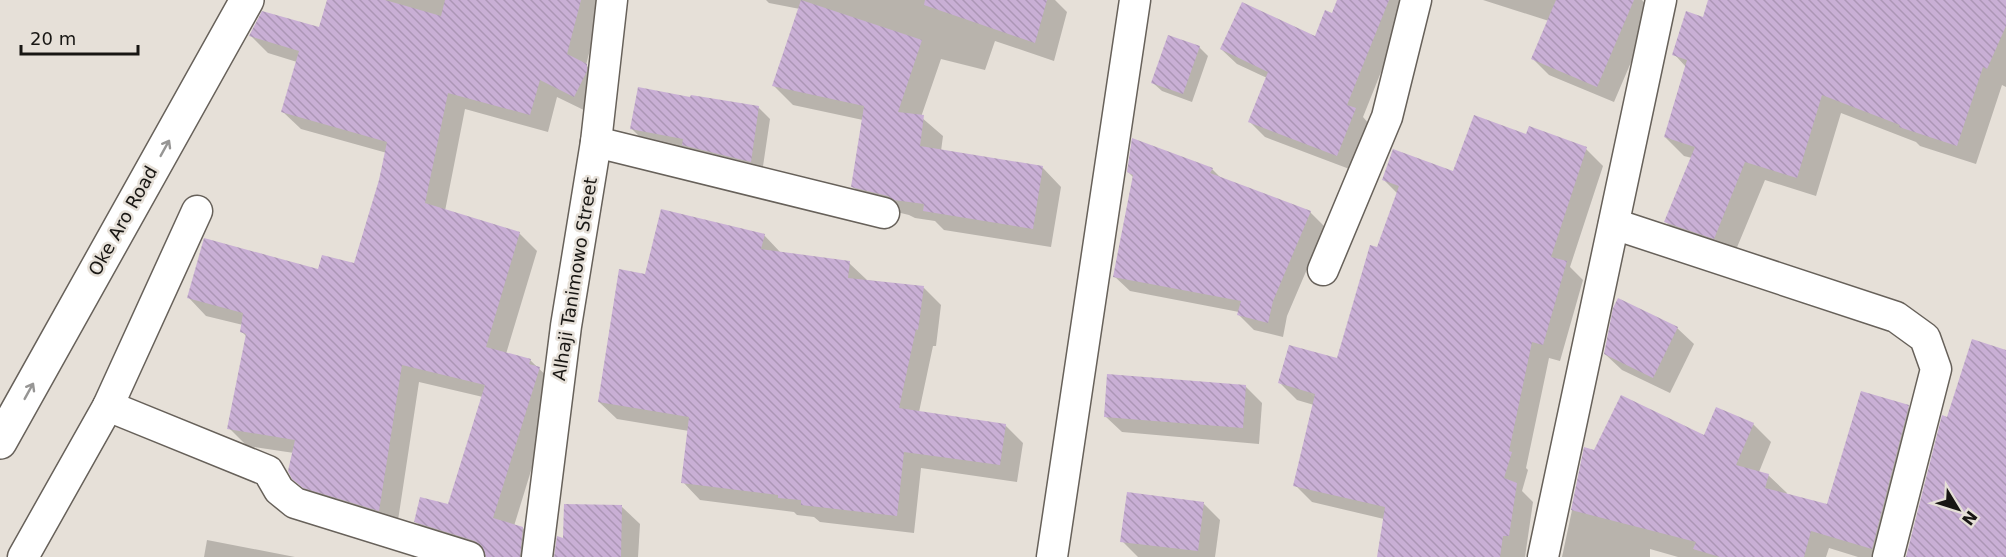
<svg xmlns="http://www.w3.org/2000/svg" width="2006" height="557" viewBox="0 0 2006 557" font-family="'DejaVu Sans',sans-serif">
<defs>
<pattern id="building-back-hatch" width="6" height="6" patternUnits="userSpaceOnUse" patternTransform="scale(1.5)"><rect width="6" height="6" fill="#c9afd5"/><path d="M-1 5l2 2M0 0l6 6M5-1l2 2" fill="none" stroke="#ac96b6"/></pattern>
</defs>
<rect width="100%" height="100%" fill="#e6e0d8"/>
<!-- shadow -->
<g fill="#0003">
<path d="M 329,0 L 603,0 L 586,65 L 604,83 L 592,114 L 557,97 L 548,132 L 465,109 L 445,211 L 519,233 L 537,251 L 506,354 L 530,360 L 557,386 L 514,526 L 523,528 L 540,546 L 539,557 L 487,557 L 433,539 L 415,521 L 449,506 L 483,397 L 419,382 L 397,527 L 312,496 L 294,478 L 294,453 L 247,446 L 229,428 L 247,337 L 242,332 L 243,325 L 206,316 L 189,298 L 355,265 L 387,153 L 301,129 L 283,112 L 297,62 L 268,53 L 250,35 L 320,29 Z"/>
<path d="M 766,0 L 1055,0 L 1067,12 L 1054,61 L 995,41 L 985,70 L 941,59 L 921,117 L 943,136 L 941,151 L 1042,167 L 1061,187 L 1051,247 L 944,230 L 935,221 L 915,218 L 909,215 L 872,206 L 853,187 L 863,120 L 793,105 L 774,86 L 800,9 L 769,3 Z"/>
<path d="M 1339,0 L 1408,0 L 1391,47 L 1363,117 L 1370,125 L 1352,170 L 1265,137 L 1250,122 L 1267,78 L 1237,64 L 1221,49 L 1316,38 L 1332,15 Z"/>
<path d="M 1483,0 L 1642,0 L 1652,13 L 1614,102 L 1549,75 L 1533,59 L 1549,21 Z"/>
<path d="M 1709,0 L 2006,0 L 2006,87 L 2002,85 L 1976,164 L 1920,146 L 1916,142 L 1841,113 L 1816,196 L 1765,180 L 1733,257 L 1685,241 L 1666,222 L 1692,158 L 1684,156 L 1665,137 L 1686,67 L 1674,54 L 1704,19 Z"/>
<path d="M 1199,47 L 1208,56 L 1192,102 L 1162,91 L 1153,83 Z"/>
<path d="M 691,99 L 758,107 L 770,119 L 762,173 L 695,157 L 687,148 L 643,140 L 631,128 Z"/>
<path d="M 1527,136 L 1586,149 L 1603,166 L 1570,267 L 1583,280 L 1560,361 L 1549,358 L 1526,468 L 1528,470 L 1522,491 L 1533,502 L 1525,557 L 1378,557 L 1384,519 L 1312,502 L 1295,485 L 1314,405 L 1297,400 L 1280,383 L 1338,360 L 1398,194 L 1383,179 L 1454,173 Z"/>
<path d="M 1212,169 L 1222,179 L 1310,212 L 1325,227 L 1287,316 L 1283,337 L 1254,330 L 1239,315 L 1239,312 L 1130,291 L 1114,276 L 1134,178 L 1128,172 Z"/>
<path d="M 764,235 L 781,253 L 849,263 L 867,280 L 924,288 L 941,305 L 936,346 L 933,346 L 919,412 L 1005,425 L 1023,443 L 1017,482 L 921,468 L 914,533 L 820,522 L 814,517 L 797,515 L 794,512 L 700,500 L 683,482 L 689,431 L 617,419 L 599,402 L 646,276 Z"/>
<path d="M 1677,328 L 1694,344 L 1670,393 L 1622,370 L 1605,354 Z"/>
<path d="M 1245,386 L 1262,403 L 1259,444 L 1122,432 L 1105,416 Z"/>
<path d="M 1908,407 L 1926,425 L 1893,557 L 1858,557 L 1829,548 L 1826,557 L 1678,557 L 1650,549 L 1650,557 L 1562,557 L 1585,449 L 1595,452 L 1705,437 L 1753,424 L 1771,442 L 1759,472 L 1768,475 L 1787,493 L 1786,495 L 1828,506 Z"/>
<path d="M 1203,503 L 1220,520 L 1215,557 L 1138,557 L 1122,541 Z"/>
<path d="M 622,507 L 640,524 L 638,557 L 556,557 L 565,540 Z"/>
<path d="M 207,540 L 295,557 L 204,557 Z"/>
</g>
<!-- building -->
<g fill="url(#building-back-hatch)">
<path d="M 327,0 L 385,0 L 441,16 L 445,0 L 581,0 L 567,54 L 587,64 L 587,71 L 574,97 L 540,80 L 530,115 L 448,93 L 425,203 L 520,232 L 486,347 L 531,359 L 529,364 L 540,367 L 493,518 L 523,527 L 520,557 L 486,557 L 482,546 L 475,541 L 414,522 L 420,497 L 448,504 L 485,385 L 402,365 L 379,511 L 303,488 L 292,479 L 288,471 L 295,440 L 227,429 L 246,334 L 240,332 L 243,313 L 187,298 L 204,238 L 318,269 L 322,255 L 354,263 L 379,180 L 387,142 L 281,112 L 299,51 L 249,36 L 262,11 L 319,27 Z"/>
<path d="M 801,0 L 922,40 L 898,112 L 924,115 L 920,146 L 1043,166 L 1033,229 L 923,211 L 924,204 L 894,200 L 888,196 L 851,187 L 864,106 L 772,86 Z"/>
<path d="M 925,0 L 1047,0 L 1035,43 L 924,5 Z"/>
<path d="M 1337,0 L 1389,0 L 1347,105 L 1356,108 L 1337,156 L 1248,122 L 1268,72 L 1220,49 L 1242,2 L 1315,36 L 1325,10 L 1332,13 Z"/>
<path d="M 1556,0 L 1634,0 L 1597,87 L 1531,59 Z"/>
<path d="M 1708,0 L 2006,0 L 2006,26 L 1987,69 L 1983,67 L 1957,146 L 1899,127 L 1900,125 L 1822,95 L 1797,178 L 1745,162 L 1714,239 L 1664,222 L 1695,147 L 1664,137 L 1687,60 L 1672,55 L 1686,11 L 1703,17 Z"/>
<path d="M 1168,35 L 1200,46 L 1183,94 L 1151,83 Z"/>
<path d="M 638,87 L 690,97 L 691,95 L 759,106 L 751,162 L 682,145 L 683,139 L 630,129 Z"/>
<path d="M 1474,115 L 1526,134 L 1529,126 L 1587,147 L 1551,257 L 1567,261 L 1543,345 L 1532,342 L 1509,451 L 1512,452 L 1504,478 L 1517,483 L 1509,536 L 1503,536 L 1500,557 L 1377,557 L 1385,507 L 1293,486 L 1315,394 L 1278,383 L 1289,345 L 1337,358 L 1370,245 L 1377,247 L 1399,186 L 1382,180 L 1393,149 L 1453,171 Z"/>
<path d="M 1132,138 L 1213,168 L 1210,173 L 1311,211 L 1273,301 L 1268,323 L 1237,315 L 1241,301 L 1113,277 L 1133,175 L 1127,172 Z"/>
<path d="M 661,209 L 765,234 L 761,249 L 850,261 L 848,278 L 924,286 L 918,330 L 916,329 L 899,408 L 1006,424 L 1000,465 L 904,452 L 897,516 L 801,505 L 801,500 L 778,498 L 778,495 L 681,483 L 689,417 L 598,402 L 619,269 L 645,274 Z"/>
<path d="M 1618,298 L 1678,327 L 1653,378 L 1604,354 L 1613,308 Z"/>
<path d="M 1972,339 L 2006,350 L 2006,557 L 1906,557 L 1942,415 L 1947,417 Z"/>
<path d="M 1107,374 L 1246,385 L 1243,428 L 1104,417 Z"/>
<path d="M 1861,391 L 1909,405 L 1872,549 L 1811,531 L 1804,557 L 1720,557 L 1693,549 L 1696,542 L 1571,510 L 1584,447 L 1594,450 L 1621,395 L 1704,435 L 1716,407 L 1754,423 L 1736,465 L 1769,474 L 1765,488 L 1827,504 Z"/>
<path d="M 1127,492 L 1204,502 L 1198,551 L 1120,542 Z"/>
<path d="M 564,504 L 622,505 L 621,557 L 554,557 L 557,536 L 563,538 Z"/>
</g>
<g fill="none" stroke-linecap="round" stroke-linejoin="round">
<defs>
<g id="minor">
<path d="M 596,142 L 884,213"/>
<path d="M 197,211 L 108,406 L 268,471 L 279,490 L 295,503 L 469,557"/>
<path d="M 1614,224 L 1896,317 L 1925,338 L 1936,369 L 1888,557"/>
<path d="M 1323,270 L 1387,117 L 1416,0"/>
<path d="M 23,557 L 108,406"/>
<path d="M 537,557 L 566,326 L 596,142 L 612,0"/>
<path d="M 1052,557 L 1135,0"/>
<path d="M 1543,557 L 1661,0"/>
</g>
<path id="secondary" d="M 0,442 L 247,0"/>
</defs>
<!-- minor casing -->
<use href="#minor" stroke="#67615a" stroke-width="33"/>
<!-- secondary casing -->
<use href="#secondary" stroke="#67615a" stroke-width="36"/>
<!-- minor -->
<use href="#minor" stroke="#fff" stroke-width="30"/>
<!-- secondary -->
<use href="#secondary" stroke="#fff" stroke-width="33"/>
</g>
<!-- one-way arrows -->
<defs><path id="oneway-shaft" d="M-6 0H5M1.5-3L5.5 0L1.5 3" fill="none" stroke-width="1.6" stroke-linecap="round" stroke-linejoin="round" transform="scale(1.5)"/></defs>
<g stroke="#979695">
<use href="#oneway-shaft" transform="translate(165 148) rotate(-61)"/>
<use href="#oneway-shaft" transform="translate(29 391) rotate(-61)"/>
</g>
<g text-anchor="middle" stroke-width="5" stroke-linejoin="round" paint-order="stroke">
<!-- street labels -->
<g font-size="18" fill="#181613" stroke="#e6e0d8">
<text transform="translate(123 221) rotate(-61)" y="6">Oke Aro Road</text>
<text transform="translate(575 279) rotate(-81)" y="6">Alhaji Tanimowo Street</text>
</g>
</g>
<!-- north arrow -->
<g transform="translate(1958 509) rotate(128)" stroke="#e6e0d8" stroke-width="4.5" paint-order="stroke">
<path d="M0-4.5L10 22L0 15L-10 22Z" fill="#181613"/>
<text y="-9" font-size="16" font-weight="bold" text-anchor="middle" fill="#181613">N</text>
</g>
<!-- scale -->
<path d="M21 45v9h117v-9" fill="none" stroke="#181613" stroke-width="3"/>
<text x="30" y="45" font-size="18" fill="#181613" stroke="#e6e0d8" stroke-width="4.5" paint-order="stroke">20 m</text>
</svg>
